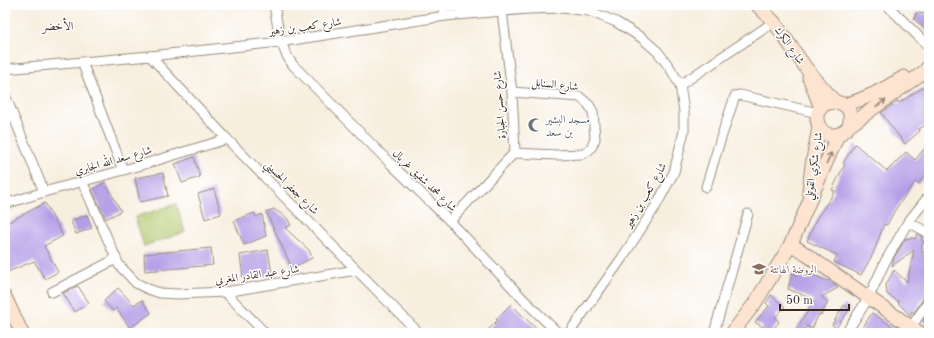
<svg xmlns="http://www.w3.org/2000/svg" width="934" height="338" viewBox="0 0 934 338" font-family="'Old Standard TT',Amiri,serif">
<rect width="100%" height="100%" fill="#fff"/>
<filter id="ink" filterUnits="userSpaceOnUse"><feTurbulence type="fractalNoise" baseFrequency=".025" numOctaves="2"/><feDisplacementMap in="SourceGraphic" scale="8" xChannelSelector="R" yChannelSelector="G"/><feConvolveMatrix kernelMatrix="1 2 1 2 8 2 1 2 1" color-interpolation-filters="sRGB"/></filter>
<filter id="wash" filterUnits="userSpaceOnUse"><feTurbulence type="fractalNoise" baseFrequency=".012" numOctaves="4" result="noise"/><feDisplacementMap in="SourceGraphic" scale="16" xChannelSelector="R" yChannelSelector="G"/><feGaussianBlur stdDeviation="0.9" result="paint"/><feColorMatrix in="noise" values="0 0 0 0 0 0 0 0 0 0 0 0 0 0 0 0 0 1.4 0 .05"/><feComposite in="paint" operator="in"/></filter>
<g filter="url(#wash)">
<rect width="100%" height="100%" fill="#f7eede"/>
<!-- green -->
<path fill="#b3c86d" stroke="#777946" d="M 176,204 L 185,232 L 144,246 L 135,217 Z"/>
<g id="blocks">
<!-- building -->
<g fill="#b39de6">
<path d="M 916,13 L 929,14 L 929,33 L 914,19 Z"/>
<path d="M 925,86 L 929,96 L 929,123 L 919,129 L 920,131 L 905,144 L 881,113 L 898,101 L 899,103 Z"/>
<path d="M 929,143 L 929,172 L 918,184 L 915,182 L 895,210 L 887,225 L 884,224 L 873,254 L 861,275 L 834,262 L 837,255 L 807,241 L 817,218 L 835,191 L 832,190 L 845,164 L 843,163 L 855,144 L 887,171 L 906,152 L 915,160 Z"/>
<path d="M 194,157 L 200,177 L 182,183 L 175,164 Z"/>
<path d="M 163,173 L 168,196 L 140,202 L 135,178 Z"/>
<path d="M 105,182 L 121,211 L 106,219 L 92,190 Z"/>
<path d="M 214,189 L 221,214 L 205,219 L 198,194 Z"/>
<path d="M 45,203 L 63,236 L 44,246 L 58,272 L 45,279 L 34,261 L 5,273 L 5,224 Z"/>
<path d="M 274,209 L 287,218 L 291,225 L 285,228 L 309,250 L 312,258 L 292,268 L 266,212 Z"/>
<path d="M 254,213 L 256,217 L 262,214 L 266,236 L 244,245 L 234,221 Z"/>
<path d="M 87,215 L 92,228 L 76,234 L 71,221 Z"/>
<path d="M 917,234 L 922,236 L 922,241 L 925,242 L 922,244 L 922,253 L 929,248 L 929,295 L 924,297 L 914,313 L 912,311 L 910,315 L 898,303 L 899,302 L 887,294 L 886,285 L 894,270 L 907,282 L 914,250 L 892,266 L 894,258 L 905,239 L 913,238 L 916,239 Z"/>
<path d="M 211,248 L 213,265 L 145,271 L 144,254 Z"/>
<path d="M 268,250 L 272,274 L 243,278 L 240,255 Z"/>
<path d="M 801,270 L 828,281 L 829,280 L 838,288 L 821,297 L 828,302 L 821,315 L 819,314 L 812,329 L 806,326 L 803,333 L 800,333 L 796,329 L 809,310 L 808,309 L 814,300 L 788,289 L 792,273 L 798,275 Z"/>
<path d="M 78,286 L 89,303 L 75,312 L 63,293 Z"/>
<path d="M 118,288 L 134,305 L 142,300 L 151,313 L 130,328 L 116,308 L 113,311 L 104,301 Z"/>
<path d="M 771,295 L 785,307 L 775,317 L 779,322 L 770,333 L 761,333 L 763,327 L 755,322 L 769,306 L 766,303 Z"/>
<path d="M 511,304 L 527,320 L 541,333 L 485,333 L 498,320 L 496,319 Z"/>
<path d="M 844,305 L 850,309 L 836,328 L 832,325 Z"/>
<path d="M 929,312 L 929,327 L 923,321 Z"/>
<path d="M 872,313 L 884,321 L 901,333 L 866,333 L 861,330 Z"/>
</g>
</g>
</g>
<g filter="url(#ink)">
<use href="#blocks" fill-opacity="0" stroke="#998c7e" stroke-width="1"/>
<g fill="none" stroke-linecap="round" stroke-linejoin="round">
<defs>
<g id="street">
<path d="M 274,5 C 278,26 279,47 293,65 L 391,164 L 450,221 L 524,300 L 558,333"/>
<path d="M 443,5 L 445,16"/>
<path d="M 887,5 L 929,47"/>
<path d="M 150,56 L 227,139 L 419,333"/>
<path d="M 82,62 L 123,170"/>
<path d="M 5,69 L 150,56 L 280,42 L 445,16 L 528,9 L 562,8 L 589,11 L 616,22 L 642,38 L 658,52 L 670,68 L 680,85 L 684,112 L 684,131 L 674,172 L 657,204 L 622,258 L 569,333"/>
<path d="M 680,85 L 774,22"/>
<path d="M 512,92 L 580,97 L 589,105 L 593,112 L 595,139 L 592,146 L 589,150 L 582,154 L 557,155 L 514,153"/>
<path d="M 5,95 L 44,192"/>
<path d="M 82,181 L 119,265 L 136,283 L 148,289 L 160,293 L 178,294 L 225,292 L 356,270"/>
<path d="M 706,187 L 720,141 L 735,96 L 740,95 L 818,113"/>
<path d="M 5,204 L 44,192 L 138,166 L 227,139"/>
<path d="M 450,221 L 515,152 L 512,92 L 502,11"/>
<path d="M 908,222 L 929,233"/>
<path d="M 52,292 L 116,259"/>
<path d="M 225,292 L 265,333"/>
<path d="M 911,327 L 929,301"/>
<path d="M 714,333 L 748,214"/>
<path d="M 846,333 L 869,297 L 885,262 L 908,222 L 929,196"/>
</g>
<g id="secondary">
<path d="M 757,5 L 774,22 L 806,68 L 835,102"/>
<path d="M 809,77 L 821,108"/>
<path d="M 844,105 C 866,99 884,89 904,77"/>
<path d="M 849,126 C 859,91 806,98 819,126 C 826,140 842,136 849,126 L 925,71 L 928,67"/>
<path d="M 809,192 L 812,165 L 819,127"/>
<path d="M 791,244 L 920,333"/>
<path d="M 5,297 L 22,333"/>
<path d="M 732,333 L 755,303 L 791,244 L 838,135"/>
</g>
</defs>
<!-- street casing -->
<use href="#street" stroke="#998c7e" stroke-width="11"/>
<!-- secondary casing -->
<use href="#secondary" stroke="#998c7e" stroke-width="15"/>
<!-- street -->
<use href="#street" stroke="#fff" stroke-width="9"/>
<!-- secondary -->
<use href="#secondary" stroke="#fde4d0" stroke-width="13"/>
</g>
<!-- one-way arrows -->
<defs><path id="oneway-shaft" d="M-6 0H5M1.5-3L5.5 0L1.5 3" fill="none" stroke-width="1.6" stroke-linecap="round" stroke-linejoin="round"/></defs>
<g stroke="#9c8777">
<use href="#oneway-shaft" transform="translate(881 103) rotate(-36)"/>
<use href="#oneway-shaft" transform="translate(829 158) rotate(-66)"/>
</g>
</g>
<!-- icons -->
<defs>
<symbol id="mosque-bare" viewBox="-9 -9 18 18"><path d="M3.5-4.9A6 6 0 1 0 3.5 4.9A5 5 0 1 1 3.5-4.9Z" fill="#6b7280" stroke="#fff" stroke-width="2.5" paint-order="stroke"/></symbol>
<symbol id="school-bare" viewBox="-9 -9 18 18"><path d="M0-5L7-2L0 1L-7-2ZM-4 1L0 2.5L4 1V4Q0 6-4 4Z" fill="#8d6e63" stroke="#fff" stroke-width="2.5" paint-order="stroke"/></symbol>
</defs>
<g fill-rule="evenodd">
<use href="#mosque-bare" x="525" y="115" width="20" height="20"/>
<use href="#school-bare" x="749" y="259" width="20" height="20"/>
</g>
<g text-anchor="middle" stroke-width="3" stroke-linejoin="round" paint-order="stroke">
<!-- street labels -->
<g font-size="11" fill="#3b2a1e" stroke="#fff">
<text transform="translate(305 26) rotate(-8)" y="4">شارع كعب بن زهير</text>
<text transform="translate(790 45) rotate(55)" y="4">شارع الكرك</text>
<text transform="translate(555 84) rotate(6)" y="4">شارع السنابل</text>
<text transform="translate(499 105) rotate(-94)" y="4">شارع حسن الجبارة</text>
<text transform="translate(113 160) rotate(-16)" y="4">شارع سعد الله الجابري</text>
<text transform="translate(813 166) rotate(-81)" y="4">شارع شكري القوتلي</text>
<text transform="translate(425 180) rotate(44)" y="4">شارع محمد شفيق غربال</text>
<text transform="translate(292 187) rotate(45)" y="4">شارع جعفر الحسيني</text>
<text transform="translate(645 195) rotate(-60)" y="4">شارع كعب بن زهير</text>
<text transform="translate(257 274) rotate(-8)" y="4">شارع عبد القادر المغربي</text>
</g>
<!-- worship labels -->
<g font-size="11" fill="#5b616d" stroke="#fff" text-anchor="start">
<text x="546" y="123">مسجد البشير<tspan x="546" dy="13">بن سعد</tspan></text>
</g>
<!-- education labels -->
<g font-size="11" fill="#785e54" stroke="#fff" text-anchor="start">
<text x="770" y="273">الروضة الهانئة</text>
</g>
<!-- neighbourhood labels -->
<g font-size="12" fill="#3b2a1e" stroke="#fff">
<text x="58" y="30">الأخضر</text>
</g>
</g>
<!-- margin -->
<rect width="934" height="338" fill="none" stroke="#fff" stroke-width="20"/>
<!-- scale -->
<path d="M780 304v6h69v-6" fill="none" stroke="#3b2a1e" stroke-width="2"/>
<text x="786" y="304" font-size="12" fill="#3b2a1e" stroke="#ffffff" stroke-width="3" paint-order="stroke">50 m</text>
</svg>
